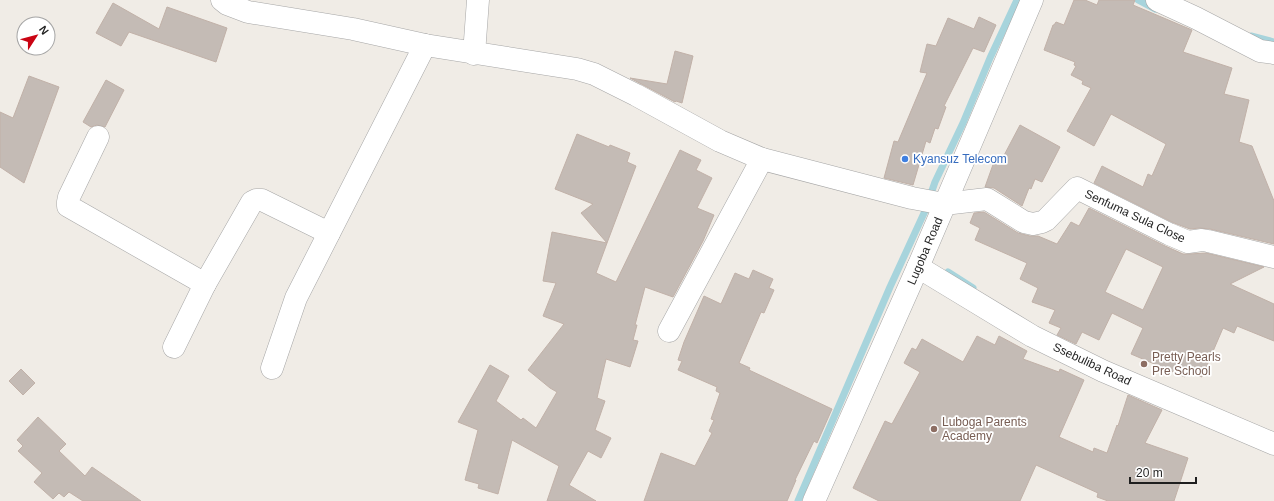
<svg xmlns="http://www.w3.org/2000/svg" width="1274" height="501" viewBox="0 0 1274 501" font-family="Arial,sans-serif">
<rect width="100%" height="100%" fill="#f0ece6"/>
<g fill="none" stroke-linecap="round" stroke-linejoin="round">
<!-- stream -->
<g stroke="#a7d4dc" stroke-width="7">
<path d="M 1138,0 L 1155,9"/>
<path d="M 1251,36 L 1274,42"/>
<path d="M 948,272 L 973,288"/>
<path d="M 798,501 L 890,287 L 925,211 L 935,182 L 963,123 L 990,58 L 1017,0"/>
</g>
</g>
<!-- building -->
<g fill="#c4bbb5" stroke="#c1b1a8" fill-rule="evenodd">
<path d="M 1074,0 L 1085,0 L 1097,5 L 1099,0 L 1135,0 L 1133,5 L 1192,30 L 1183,52 L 1232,68 L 1224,94 L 1249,100 L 1239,142 L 1252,146 L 1274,201 L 1274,244 L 1210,229 L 1200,228 L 1190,229 L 1174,223 L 1094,183 L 1102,166 L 1143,187 L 1148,174 L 1152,176 L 1166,144 L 1111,114 L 1094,146 L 1067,131 L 1091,88 L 1082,84 L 1083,81 L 1071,75 L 1076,66 L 1074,65 L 1075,62 L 1044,50 L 1053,25 L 1054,25 L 1056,22 L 1064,25 Z"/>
<path d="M 113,3 L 159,29 L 167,7 L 227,28 L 216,62 L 129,32 L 121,46 L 96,33 Z"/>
<path d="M 979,17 L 996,25 L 984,52 L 973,48 L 944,106 L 946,107 L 938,129 L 935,128 L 930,143 L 926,141 L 913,185 L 884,178 L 894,141 L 898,142 L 927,73 L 920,72 L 927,44 L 936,46 L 948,18 L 974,29 Z"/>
<path d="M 675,51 L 693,56 L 682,103 L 676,101 L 675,102 L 630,78 L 667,84 Z"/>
<path d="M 29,76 L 59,87 L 24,183 L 0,167 L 0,112 L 13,118 Z"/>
<path d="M 106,80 L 124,90 L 105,127 L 97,125 L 91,127 L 83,122 Z"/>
<path d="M 1020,125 L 1060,147 L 1042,182 L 1035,179 L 1031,189 L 1029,188 L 1022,206 L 994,188 L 985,187 L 995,159 L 1001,161 Z"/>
<path d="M 577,134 L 609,147 L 610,145 L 630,153 L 627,162 L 636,166 L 607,243 L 581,213 L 593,204 L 555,189 Z"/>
<path d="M 680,150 L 701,160 L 696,170 L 712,178 L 697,208 L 714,215 L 703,241 L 673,297 L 645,287 L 635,325 L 637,325 L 633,340 L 638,341 L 630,367 L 606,359 L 597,398 L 605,401 L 595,430 L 611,438 L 601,458 L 588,451 L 569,485 L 596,501 L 547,501 L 559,466 L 512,440 L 498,494 L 478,488 L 479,484 L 465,480 L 478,430 L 458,422 L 490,365 L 509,376 L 496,401 L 521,420 L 523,418 L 536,428 L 557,392 L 550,388 L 528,370 L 564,324 L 543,316 L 556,283 L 543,281 L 552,232 L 607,243 L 596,273 L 616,282 Z"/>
<path d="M 1089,208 L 1163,245 L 1183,254 L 1189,254 L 1206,253 L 1264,267 L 1230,284 L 1274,304 L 1274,341 L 1237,326 L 1234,333 L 1223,328 L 1202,377 L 1188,371 L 1185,377 L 1131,354 L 1143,328 L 1112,313 L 1099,340 L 1082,332 L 1076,344 L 1057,335 L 1061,328 L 1049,323 L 1055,310 L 1032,302 L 1038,288 L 1020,279 L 1027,263 L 975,240 L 980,228 L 970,223 L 974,213 L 984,212 L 1018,233 L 1030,236 L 1038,236 L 1057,244 L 1071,222 L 1079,226 ZM 1126,249 L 1163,267 L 1143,310 L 1105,292 Z"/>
<path d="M 753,270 L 773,279 L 769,288 L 774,290 L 764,313 L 761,312 L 739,363 L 750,368 L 749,370 L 832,409 L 817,443 L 814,441 L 795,480 L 796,480 L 787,501 L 644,501 L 661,453 L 695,466 L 712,433 L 709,431 L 714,420 L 711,419 L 720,393 L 716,391 L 717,387 L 678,370 L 682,361 L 678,360 L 684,342 L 704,296 L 721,304 L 735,273 L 749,279 Z"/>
<path d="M 977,336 L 995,345 L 999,336 L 1027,351 L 1023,359 L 1056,371 L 1059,372 L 1060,369 L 1084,380 L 1059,437 L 1093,452 L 1094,448 L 1107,453 L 1117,425 L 1118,426 L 1128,395 L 1162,410 L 1145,443 L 1188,458 L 1174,501 L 1108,501 L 1097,497 L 1098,493 L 1036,465 L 1020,501 L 879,501 L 853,488 L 885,421 L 892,424 L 920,372 L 904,363 L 912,348 L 916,350 L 922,339 L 963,362 Z"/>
<path d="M 21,369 L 35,383 L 23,395 L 9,381 Z"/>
<path d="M 38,417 L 66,444 L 59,451 L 85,476 L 92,467 L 141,501 L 83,501 L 69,492 L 64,497 L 59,493 L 53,499 L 34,482 L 42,473 L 18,451 L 23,446 L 17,440 Z"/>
</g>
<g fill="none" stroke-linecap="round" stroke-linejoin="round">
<defs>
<g id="minor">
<path d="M 222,0 L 227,4 L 248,12 L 353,29 L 425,45 L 577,69 L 594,74 L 636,95 L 720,141 L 762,159 L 912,198 L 944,204 L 987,199 L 1024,222 L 1033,224 L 1042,222 L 1046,220 L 1077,188 L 1169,234 L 1188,242 L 1202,240 L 1208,241 L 1274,257"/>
<path d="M 1157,0 L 1196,18 L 1260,51 L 1274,53"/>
<path d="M 474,54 L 478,0"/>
<path d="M 98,137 L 69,197 L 68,202 L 68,206 L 205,284"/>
<path d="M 918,267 L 1032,336 L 1103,371 L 1274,444"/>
<path d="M 669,331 L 762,159"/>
<path d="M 174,347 L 205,284 L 252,202 L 256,200 L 262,200 L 329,233"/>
<path d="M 272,368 L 296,298 L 425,45"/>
</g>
<path id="tertiary" d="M 814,501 L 918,267 L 1032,0"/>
</defs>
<!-- minor casing -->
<use href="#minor" stroke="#a6a6a6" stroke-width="23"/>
<!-- tertiary casing -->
<use href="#tertiary" stroke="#a6a6a6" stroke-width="23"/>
<!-- minor -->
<use href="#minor" stroke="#fff" stroke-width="22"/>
<!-- tertiary -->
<use href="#tertiary" stroke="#fff" stroke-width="22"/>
</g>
<!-- markers -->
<circle fill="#3f7fe0" stroke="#fff" stroke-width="1.5" cx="905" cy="159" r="4"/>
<g fill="#8d6e63" stroke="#fff" stroke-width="1.5">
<circle cx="1144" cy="364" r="4"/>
<circle cx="934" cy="429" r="4"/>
</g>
<g text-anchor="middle" stroke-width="3.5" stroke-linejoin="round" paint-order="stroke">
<!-- shop labels -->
<g font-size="12" fill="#366cbe" stroke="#fff" text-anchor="start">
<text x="913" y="163">Kyansuz Telecom</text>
</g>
<!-- street labels -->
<g font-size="12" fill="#1f1f1f" stroke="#fff">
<text transform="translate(1135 216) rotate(25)" y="4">Senfuma Sula Close</text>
<text transform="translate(925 251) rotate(-67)" y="4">Lugoba Road</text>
<text transform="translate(1092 364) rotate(25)" y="4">Ssebuliba Road</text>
</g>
<!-- education labels -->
<g font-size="12" fill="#785e54" stroke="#fff" text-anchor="start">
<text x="1152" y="361">Pretty Pearls<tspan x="1152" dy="14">Pre School</tspan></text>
<text x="942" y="426">Luboga Parents<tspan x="942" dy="14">Academy</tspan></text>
</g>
</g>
<!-- north arrow -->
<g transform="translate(36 36) rotate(54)"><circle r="19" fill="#ffffff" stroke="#a5a5a5"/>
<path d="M0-3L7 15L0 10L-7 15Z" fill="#ca0413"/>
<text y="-6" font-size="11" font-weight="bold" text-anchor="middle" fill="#1f1f1f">N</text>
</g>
<!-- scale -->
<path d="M1130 477v6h66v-6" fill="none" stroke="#1f1f1f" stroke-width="2"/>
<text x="1136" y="477" font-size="12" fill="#1f1f1f" stroke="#ffffff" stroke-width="3" paint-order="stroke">20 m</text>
</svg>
